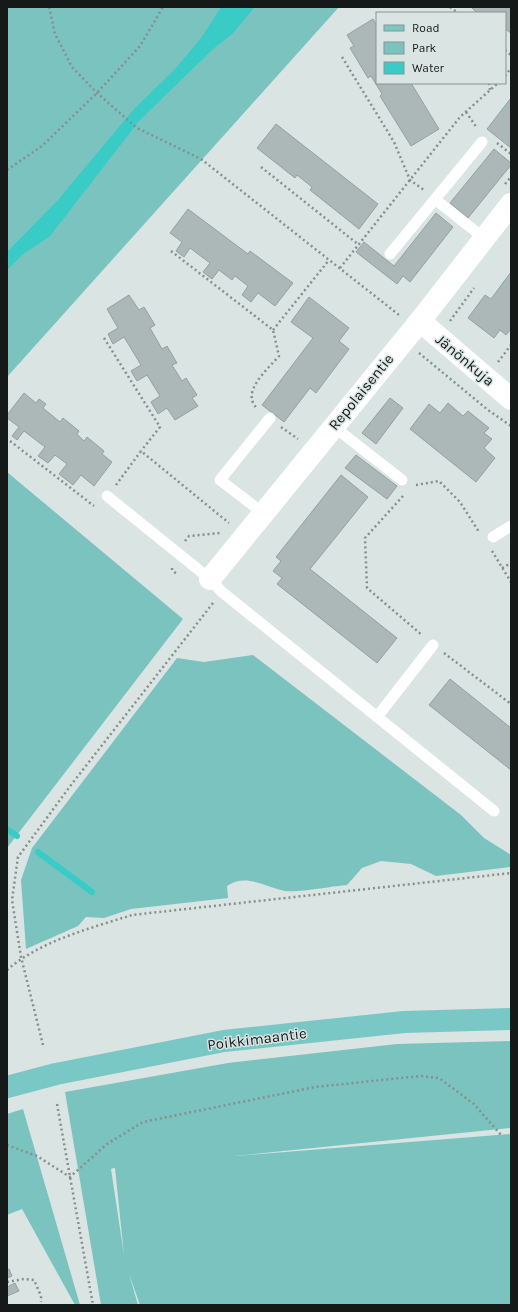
<svg xmlns="http://www.w3.org/2000/svg" width="518" height="1312" viewBox="0 0 518 1312" font-family="Karla,sans-serif">
<rect width="100%" height="100%" fill="#d9e4e3"/>
<!-- green -->
<g fill="#7bc3bf" fill-rule="evenodd">
<path d="M 7,7 L 339,7 L 7,377 Z"/>
<path d="M 7,472 L 183,619 L 7,848 Z"/>
<path d="M 253,655 L 461,815 L 484,838 L 511,855 L 511,867 L 436,876 L 411,864 L 381,861 L 362,868 L 347,885 C 333,886 298,893 285,891 C 265,887 246,873 227,886 L 228,898 L 131,909 L 104,918 L 86,917 L 78,926 L 26,949 L 21,880 L 32,848 L 177,658 L 204,662 Z"/>
<path d="M 511,1041 L 511,1128 L 235,1156 L 511,1134 L 511,1305 L 140,1305 L 129,1274 L 138,1305 L 101,1305 L 65,1092 L 228,1063 L 397,1044 ZM 114,1168 L 115,1168 L 124,1255 L 111,1169 Z"/>
<path d="M 23,1109 L 80,1305 L 75,1305 L 22,1209 L 7,1215 L 7,1114 Z"/>
</g>
<!-- water -->
<path fill="#39cbc6" d="M 221,7 L 255,7 L 232,34 L 213,49 L 139,121 L 50,236 L 22,255 L 7,270 L 7,252 L 57,201 L 134,109 L 174,70 L 201,38 Z"/>
<g fill="none" stroke-linecap="round" stroke-linejoin="round">
<!-- stream -->
<g stroke="#39cbc6" stroke-width="6">
<path d="M 7,829 L 17,836"/>
<path d="M 38,852 L 92,892"/>
</g>
</g>
<!-- building -->
<g fill="#acb7b7" stroke="#95a09f">
<path d="M 471,7 L 511,7 L 511,33 L 505,29 L 505,13 L 477,13 Z"/>
<path d="M 373,19 L 377,26 L 377,83 L 411,83 L 439,129 L 411,146 L 380,96 L 382,94 L 371,76 L 368,78 L 350,48 L 354,46 L 347,35 Z"/>
<path d="M 511,98 L 511,148 L 487,129 Z"/>
<path d="M 276,124 L 378,204 L 359,229 L 310,190 L 312,187 L 297,175 L 295,178 L 257,148 Z"/>
<path d="M 494,149 L 511,163 L 511,165 L 468,218 L 450,203 Z"/>
<path d="M 188,209 L 248,254 L 250,251 L 293,283 L 275,306 L 258,293 L 251,302 L 242,295 L 248,286 L 235,276 L 232,280 L 219,270 L 212,279 L 203,272 L 210,263 L 190,248 L 184,257 L 176,251 L 182,242 L 170,233 Z"/>
<path d="M 436,213 L 453,227 L 410,282 L 403,276 L 397,284 L 356,252 L 364,242 L 394,266 Z"/>
<path d="M 511,272 L 511,329 L 506,335 L 500,330 L 494,338 L 468,318 L 485,295 L 491,299 Z"/>
<path d="M 129,295 L 139,310 L 144,307 L 155,325 L 150,328 L 162,349 L 167,346 L 177,363 L 172,365 L 182,381 L 186,378 L 197,395 L 192,398 L 198,406 L 175,420 L 167,408 L 158,414 L 151,402 L 160,396 L 147,375 L 137,381 L 131,371 L 141,365 L 124,337 L 113,344 L 108,334 L 118,328 L 107,309 Z"/>
<path d="M 309,297 L 349,328 L 339,341 L 349,349 L 316,393 L 310,388 L 284,422 L 262,405 L 313,338 L 291,322 Z"/>
<path d="M 24,393 L 36,403 L 39,399 L 46,404 L 43,408 L 60,422 L 63,418 L 79,431 L 77,434 L 84,441 L 87,437 L 104,451 L 102,454 L 112,462 L 94,486 L 81,475 L 73,485 L 59,474 L 67,464 L 55,455 L 48,463 L 38,456 L 45,447 L 24,431 L 17,440 L 12,436 L 19,427 L 7,418 L 7,415 Z"/>
<path d="M 390,398 L 403,408 L 376,444 L 362,433 Z"/>
<path d="M 448,403 L 463,416 L 468,411 L 489,428 L 484,433 L 492,439 L 484,448 L 495,458 L 476,482 L 410,429 L 429,404 L 440,413 Z"/>
<path d="M 356,455 L 397,486 L 387,499 L 345,468 Z"/>
<path d="M 341,475 L 368,497 L 310,569 L 397,638 L 377,663 L 277,584 L 282,578 L 273,571 L 281,561 L 276,557 Z"/>
<path d="M 450,679 L 511,728 L 511,770 L 429,705 Z"/>
<path d="M 9,1269 L 12,1276 L 7,1278 L 7,1270 Z"/>
<path d="M 15,1283 L 19,1291 L 7,1296 L 7,1287 Z"/>
</g>
<g fill="none" stroke-linecap="round" stroke-linejoin="round">
<!-- path -->
<g stroke="#878f8e" stroke-width="2.5" stroke-dasharray="2 3" stroke-linecap="butt">
<path d="M 49,7 L 55,34 L 72,67 L 97,93 L 137,128 L 201,159 L 399,315"/>
<path d="M 450,7 L 458,13"/>
<path d="M 505,50 L 511,55"/>
<path d="M 342,57 L 394,142 L 410,180 L 424,190"/>
<path d="M 505,76 L 511,68"/>
<path d="M 489,83 L 490,90"/>
<path d="M 466,112 L 477,128"/>
<path d="M 497,143 L 511,154"/>
<path d="M 261,167 L 359,245"/>
<path d="M 7,170 L 42,146 L 97,93 L 140,46 L 163,7"/>
<path d="M 505,184 L 511,177"/>
<path d="M 171,251 L 273,330 L 279,356 C 268,369 239,393 258,409"/>
<path d="M 340,268 L 460,117 L 498,83"/>
<path d="M 450,321 L 474,288"/>
<path d="M 273,330 L 329,260"/>
<path d="M 104,338 L 160,427 L 141,451"/>
<path d="M 419,353 L 488,410 L 511,426"/>
<path d="M 498,362 L 511,345"/>
<path d="M 281,427 L 298,439"/>
<path d="M 10,441 L 94,506"/>
<path d="M 116,485 L 141,451 L 229,523"/>
<path d="M 416,485 L 439,481 L 460,502 L 479,532"/>
<path d="M 403,496 L 365,538 L 367,588 L 422,635"/>
<path d="M 185,541 L 189,536 L 220,533"/>
<path d="M 492,551 L 511,582"/>
<path d="M 172,568 L 172,570 L 178,575"/>
<path d="M 502,568 L 511,563"/>
<path d="M 444,653 L 511,704"/>
<path d="M 7,970 C 40,941 91,928 132,915 L 511,873"/>
<path d="M 43,1045 L 21,957 L 12,900 L 18,857 L 71,785 L 213,603"/>
<path d="M 57,1104 L 93,1305"/>
<path d="M 7,1145 L 37,1156 L 70,1177 L 107,1144 L 143,1122 L 315,1087 L 420,1076 L 439,1078 L 474,1104 L 501,1135"/>
<path d="M 7,1282 L 24,1279 L 34,1280 L 41,1296 L 41,1302"/>
</g>
<!-- lane -->
<g stroke="#fff" stroke-width="11">
<path d="M 436,200 L 484,238"/>
<path d="M 390,254 L 482,142"/>
<path d="M 333,426 L 402,480"/>
<path d="M 107,496 L 210,579 L 222,592 L 494,811"/>
<path d="M 263,513 L 220,480 L 270,418"/>
<path d="M 493,537 L 511,526"/>
<path d="M 377,717 L 433,645"/>
</g>
<!-- street -->
<g stroke="#fff" stroke-width="22">
<path d="M 420,321 L 511,399"/>
<path d="M 210,579 L 420,321 L 511,204"/>
</g>
<!-- primary -->
<path stroke="#79c8c6" stroke-width="22" d="M 7,1087 L 56,1074 L 224,1041 L 404,1022 L 511,1019"/>
</g>
<g text-anchor="middle" stroke-width="3" stroke-linejoin="round" paint-order="stroke">
<!-- street labels -->
<g font-size="15" fill="#151918" stroke="#d9e4e3">
<text transform="translate(465 360) rotate(40)" y="5">Jänönkuja</text>
<text transform="translate(361 392) rotate(-51)" y="5">Repolaisentie</text>
<text transform="translate(257 1039) rotate(-7)" y="5">Poikkimaantie</text>
</g>
</g>
<!-- border -->
<rect width="518" height="1312" fill="none" stroke="#151918" stroke-width="16"/>
<!-- legend -->
<rect x="376" y="12" width="130" height="72" fill="#d9e4e3" stroke="#8b9392"/>
<rect x="384" y="25" width="20" height="6" fill="#79c8c6" stroke="#8b9392"/>
<text x="412" y="32" font-size="12" fill="#151918">Road</text>
<rect x="384" y="42" width="20" height="12" fill="#7bc3bf" stroke="#8b9392"/>
<text x="412" y="52" font-size="12" fill="#151918">Park</text>
<rect x="384" y="62" width="20" height="12" fill="#39cbc6" stroke="#8b9392"/>
<text x="412" y="72" font-size="12" fill="#151918">Water</text>
</svg>
